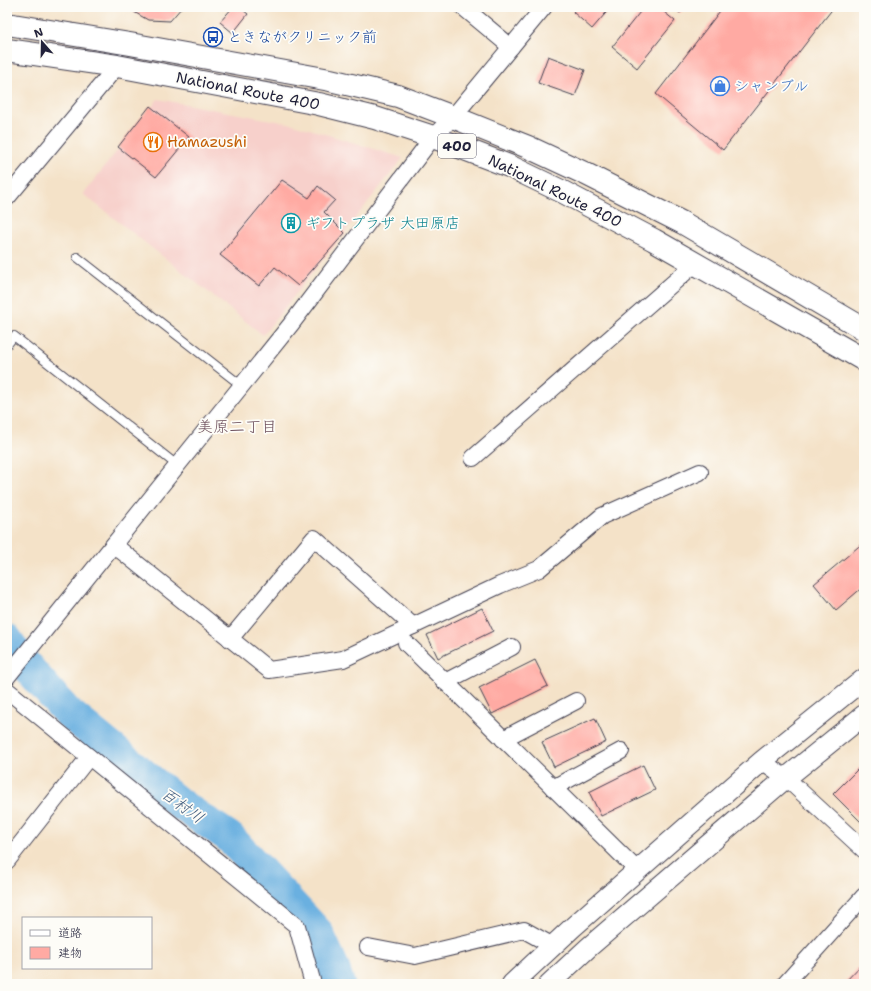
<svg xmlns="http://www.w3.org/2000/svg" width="871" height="991" viewBox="0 0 871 991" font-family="'Shantell Sans','Klee One',sans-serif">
<rect width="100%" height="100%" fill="#fdfcf7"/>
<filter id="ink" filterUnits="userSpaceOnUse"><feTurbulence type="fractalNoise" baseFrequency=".025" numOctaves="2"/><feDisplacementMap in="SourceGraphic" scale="8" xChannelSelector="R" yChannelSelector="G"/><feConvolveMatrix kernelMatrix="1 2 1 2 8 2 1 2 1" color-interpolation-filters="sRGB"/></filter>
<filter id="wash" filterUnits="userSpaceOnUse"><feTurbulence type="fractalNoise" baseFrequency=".012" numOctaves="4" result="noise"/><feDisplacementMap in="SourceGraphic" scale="16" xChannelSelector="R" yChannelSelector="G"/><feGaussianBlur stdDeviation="0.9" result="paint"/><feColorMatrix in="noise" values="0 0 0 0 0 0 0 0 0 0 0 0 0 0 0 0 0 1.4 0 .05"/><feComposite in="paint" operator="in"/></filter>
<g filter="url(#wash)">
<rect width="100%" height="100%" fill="#f4e2c8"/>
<!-- built -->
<path fill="#f7d0cb" d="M 158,99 L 293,124 L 403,158 L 263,335 L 83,194 Z"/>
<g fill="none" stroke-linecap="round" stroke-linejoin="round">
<!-- river -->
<path stroke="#6ab0e0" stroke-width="32" d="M 7,640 L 17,655 L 66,711 L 181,805 L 229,837 L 318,933 L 333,966 L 339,984"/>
</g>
<g id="blocks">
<!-- building -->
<g fill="#ffaaa3">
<path d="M 129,7 L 182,7 L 170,21 L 148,20 L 134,12 Z"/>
<path d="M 233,7 L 239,7 L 248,14 L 233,33 L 220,22 Z"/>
<path d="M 577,7 L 611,7 L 592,29 L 573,12 Z"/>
<path d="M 644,7 L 658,7 L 675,21 L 637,68 L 612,47 Z"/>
<path d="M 672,7 L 686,7 L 680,13 Z"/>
<path d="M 723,7 L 834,7 L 723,150 L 656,94 Z"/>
<path d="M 548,56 L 585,70 L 575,96 L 538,83 Z"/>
<path d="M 150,106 L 189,137 L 156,177 L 118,147 Z"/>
<path d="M 282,180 L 309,198 L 318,186 L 335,200 L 324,212 L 345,233 L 298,286 L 275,267 L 259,286 L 220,255 Z"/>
<path d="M 864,542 L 864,586 L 836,610 L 814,584 Z"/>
<path d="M 482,608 L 493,631 L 438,658 L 427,635 Z"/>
<path d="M 535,660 L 548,686 L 492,714 L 479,688 Z"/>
<path d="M 595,718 L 606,742 L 554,767 L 542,742 Z"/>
<path d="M 864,763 L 864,825 L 833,794 Z"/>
<path d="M 643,765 L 655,790 L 601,816 L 589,792 Z"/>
<path d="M 864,962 L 864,984 L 843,984 Z"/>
</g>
</g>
</g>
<g filter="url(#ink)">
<use href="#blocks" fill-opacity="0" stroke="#423f50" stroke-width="1"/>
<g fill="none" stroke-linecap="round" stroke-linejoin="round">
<defs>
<g id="service">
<path d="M 77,257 L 242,386"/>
<path d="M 7,345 L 14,336 L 178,466"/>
</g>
<g id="minor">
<path d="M 463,7 L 511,47"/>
<path d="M 7,198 L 117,66"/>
<path d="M 473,458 L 696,263"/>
<path d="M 114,545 L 269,670 L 343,659 L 500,585 L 539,569 L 602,516 L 700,472"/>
<path d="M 230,639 L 314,538 L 413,626"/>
<path d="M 406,643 L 637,870"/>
<path d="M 7,677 L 292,323 L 433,137 L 453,117 L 544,7"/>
<path d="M 445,682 L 512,647"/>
<path d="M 7,690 L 297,926 L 313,984"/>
<path d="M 503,739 L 576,701"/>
<path d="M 762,761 L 786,778 L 864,850"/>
<path d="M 553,788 L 621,751"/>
<path d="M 7,861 L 89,757"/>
<path d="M 368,947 L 415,956 L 524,930 L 553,946"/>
<path d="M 785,984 L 864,896"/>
</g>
<g id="tertiary">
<path d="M 512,984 L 573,927 L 762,761 L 864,679"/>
<path d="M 549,984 L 589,947 L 786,778 L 864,715"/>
</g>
<g id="trunk">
<path d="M 7,24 L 130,44 L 330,80 L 398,96 L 453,117 L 528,147 L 584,173 L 683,223 L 864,329"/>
<path d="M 7,50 L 117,66 L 319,104 L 375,118 L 433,137 L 509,166 L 563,192 L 654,240 L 864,360"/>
</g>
</defs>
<!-- service casing -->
<use href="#service" stroke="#423f50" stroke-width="10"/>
<!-- minor casing -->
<use href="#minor" stroke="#423f50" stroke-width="18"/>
<!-- tertiary casing -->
<use href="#tertiary" stroke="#423f50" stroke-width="22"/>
<!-- trunk casing -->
<use href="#trunk" stroke="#423f50" stroke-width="24"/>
<!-- service -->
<use href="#service" stroke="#fff" stroke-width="8"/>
<!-- minor -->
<use href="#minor" stroke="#fff" stroke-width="16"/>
<!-- tertiary -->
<use href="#tertiary" stroke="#fff" stroke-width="20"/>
<!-- trunk -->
<use href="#trunk" stroke="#fff" stroke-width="22"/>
</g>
</g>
<!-- icons -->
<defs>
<symbol id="bus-ring" viewBox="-11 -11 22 22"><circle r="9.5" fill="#fdfcf7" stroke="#1a4fb4" stroke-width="1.5"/><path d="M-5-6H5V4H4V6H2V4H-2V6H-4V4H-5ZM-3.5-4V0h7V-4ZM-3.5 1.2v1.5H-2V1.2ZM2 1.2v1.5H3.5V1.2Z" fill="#1a4fb4"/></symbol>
<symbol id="shop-ring" viewBox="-11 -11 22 22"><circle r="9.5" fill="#fdfcf7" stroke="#3f7fe0" stroke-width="1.5"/><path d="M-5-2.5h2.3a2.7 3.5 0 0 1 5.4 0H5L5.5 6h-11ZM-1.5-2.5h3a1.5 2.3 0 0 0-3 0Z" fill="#3f7fe0"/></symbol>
<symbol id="restaurant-ring" viewBox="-11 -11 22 22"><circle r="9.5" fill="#fdfcf7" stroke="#e8710a" stroke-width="1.5"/><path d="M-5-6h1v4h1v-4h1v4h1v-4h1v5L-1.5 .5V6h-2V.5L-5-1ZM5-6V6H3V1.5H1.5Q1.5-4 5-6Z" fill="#e8710a"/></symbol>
<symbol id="building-ring" viewBox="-11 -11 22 22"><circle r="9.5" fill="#fdfcf7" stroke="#0f9aa8" stroke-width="1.5"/><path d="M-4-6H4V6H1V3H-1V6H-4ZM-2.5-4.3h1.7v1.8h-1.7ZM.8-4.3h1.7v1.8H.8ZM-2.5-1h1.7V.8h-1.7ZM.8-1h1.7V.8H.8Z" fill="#0f9aa8"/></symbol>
</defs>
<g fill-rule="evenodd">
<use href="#bus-ring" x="202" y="26" width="22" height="22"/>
<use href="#shop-ring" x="709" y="75" width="22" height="22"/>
<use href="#restaurant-ring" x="142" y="131" width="22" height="22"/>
<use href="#building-ring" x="280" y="212" width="22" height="22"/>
</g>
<g text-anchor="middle" stroke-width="3.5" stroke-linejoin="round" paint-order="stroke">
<!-- shield labels -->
<rect fill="#fdfcf7" stroke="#646373" stroke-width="1" x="438" y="134" width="38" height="24" rx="3"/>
<g font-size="14" font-weight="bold" fill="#22223b">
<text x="457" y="151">400</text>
</g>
<!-- transit labels -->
<g font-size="15" fill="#164399" stroke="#fdfcf7" text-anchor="start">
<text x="227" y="42">ときながクリニック前</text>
</g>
<!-- shop labels -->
<g font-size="15" fill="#366cbe" stroke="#fdfcf7" text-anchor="start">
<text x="734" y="91">シャンブル</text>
</g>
<!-- street labels -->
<g font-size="15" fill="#22223b" stroke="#fdfcf7">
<text transform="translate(248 91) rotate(11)" y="5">National Route 400</text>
<text transform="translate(555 191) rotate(26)" y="5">National Route 400</text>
</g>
<!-- food labels -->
<g font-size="15" fill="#c56008" stroke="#fdfcf7" text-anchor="start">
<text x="167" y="147">Hamazushi</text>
</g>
<!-- culture labels -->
<g font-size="15" fill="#0d838f" stroke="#fdfcf7" text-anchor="start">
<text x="305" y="228">ギフトプラザ 大田原店</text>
</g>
<!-- neighbourhood labels -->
<g font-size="16" fill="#6f525f" stroke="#fdfcf7">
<text x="237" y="432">美原二丁目</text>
</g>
<!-- water labels -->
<g font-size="16" font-style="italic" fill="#3f5b7d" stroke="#fdfcf7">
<text transform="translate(183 805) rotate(36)" y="6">百村川</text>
</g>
</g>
<!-- margin -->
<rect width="871" height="991" fill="none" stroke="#fdfcf7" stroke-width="24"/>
<!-- legend -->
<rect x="22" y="917" width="130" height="52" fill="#fdfcf7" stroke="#a5a5ac"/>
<rect x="30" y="930" width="20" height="6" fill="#ffffff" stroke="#a5a5ac"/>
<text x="58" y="937" font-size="12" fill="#22223b">道路</text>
<rect x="30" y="947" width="20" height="12" fill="#ffaaa3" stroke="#a5a5ac"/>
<text x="58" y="957" font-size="12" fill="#22223b">建物</text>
<!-- north arrow -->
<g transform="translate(42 42) rotate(340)" stroke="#fdfcf7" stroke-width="3" paint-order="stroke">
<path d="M0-3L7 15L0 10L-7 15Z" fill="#22223b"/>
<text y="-6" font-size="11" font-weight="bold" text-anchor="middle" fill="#22223b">N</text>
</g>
</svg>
